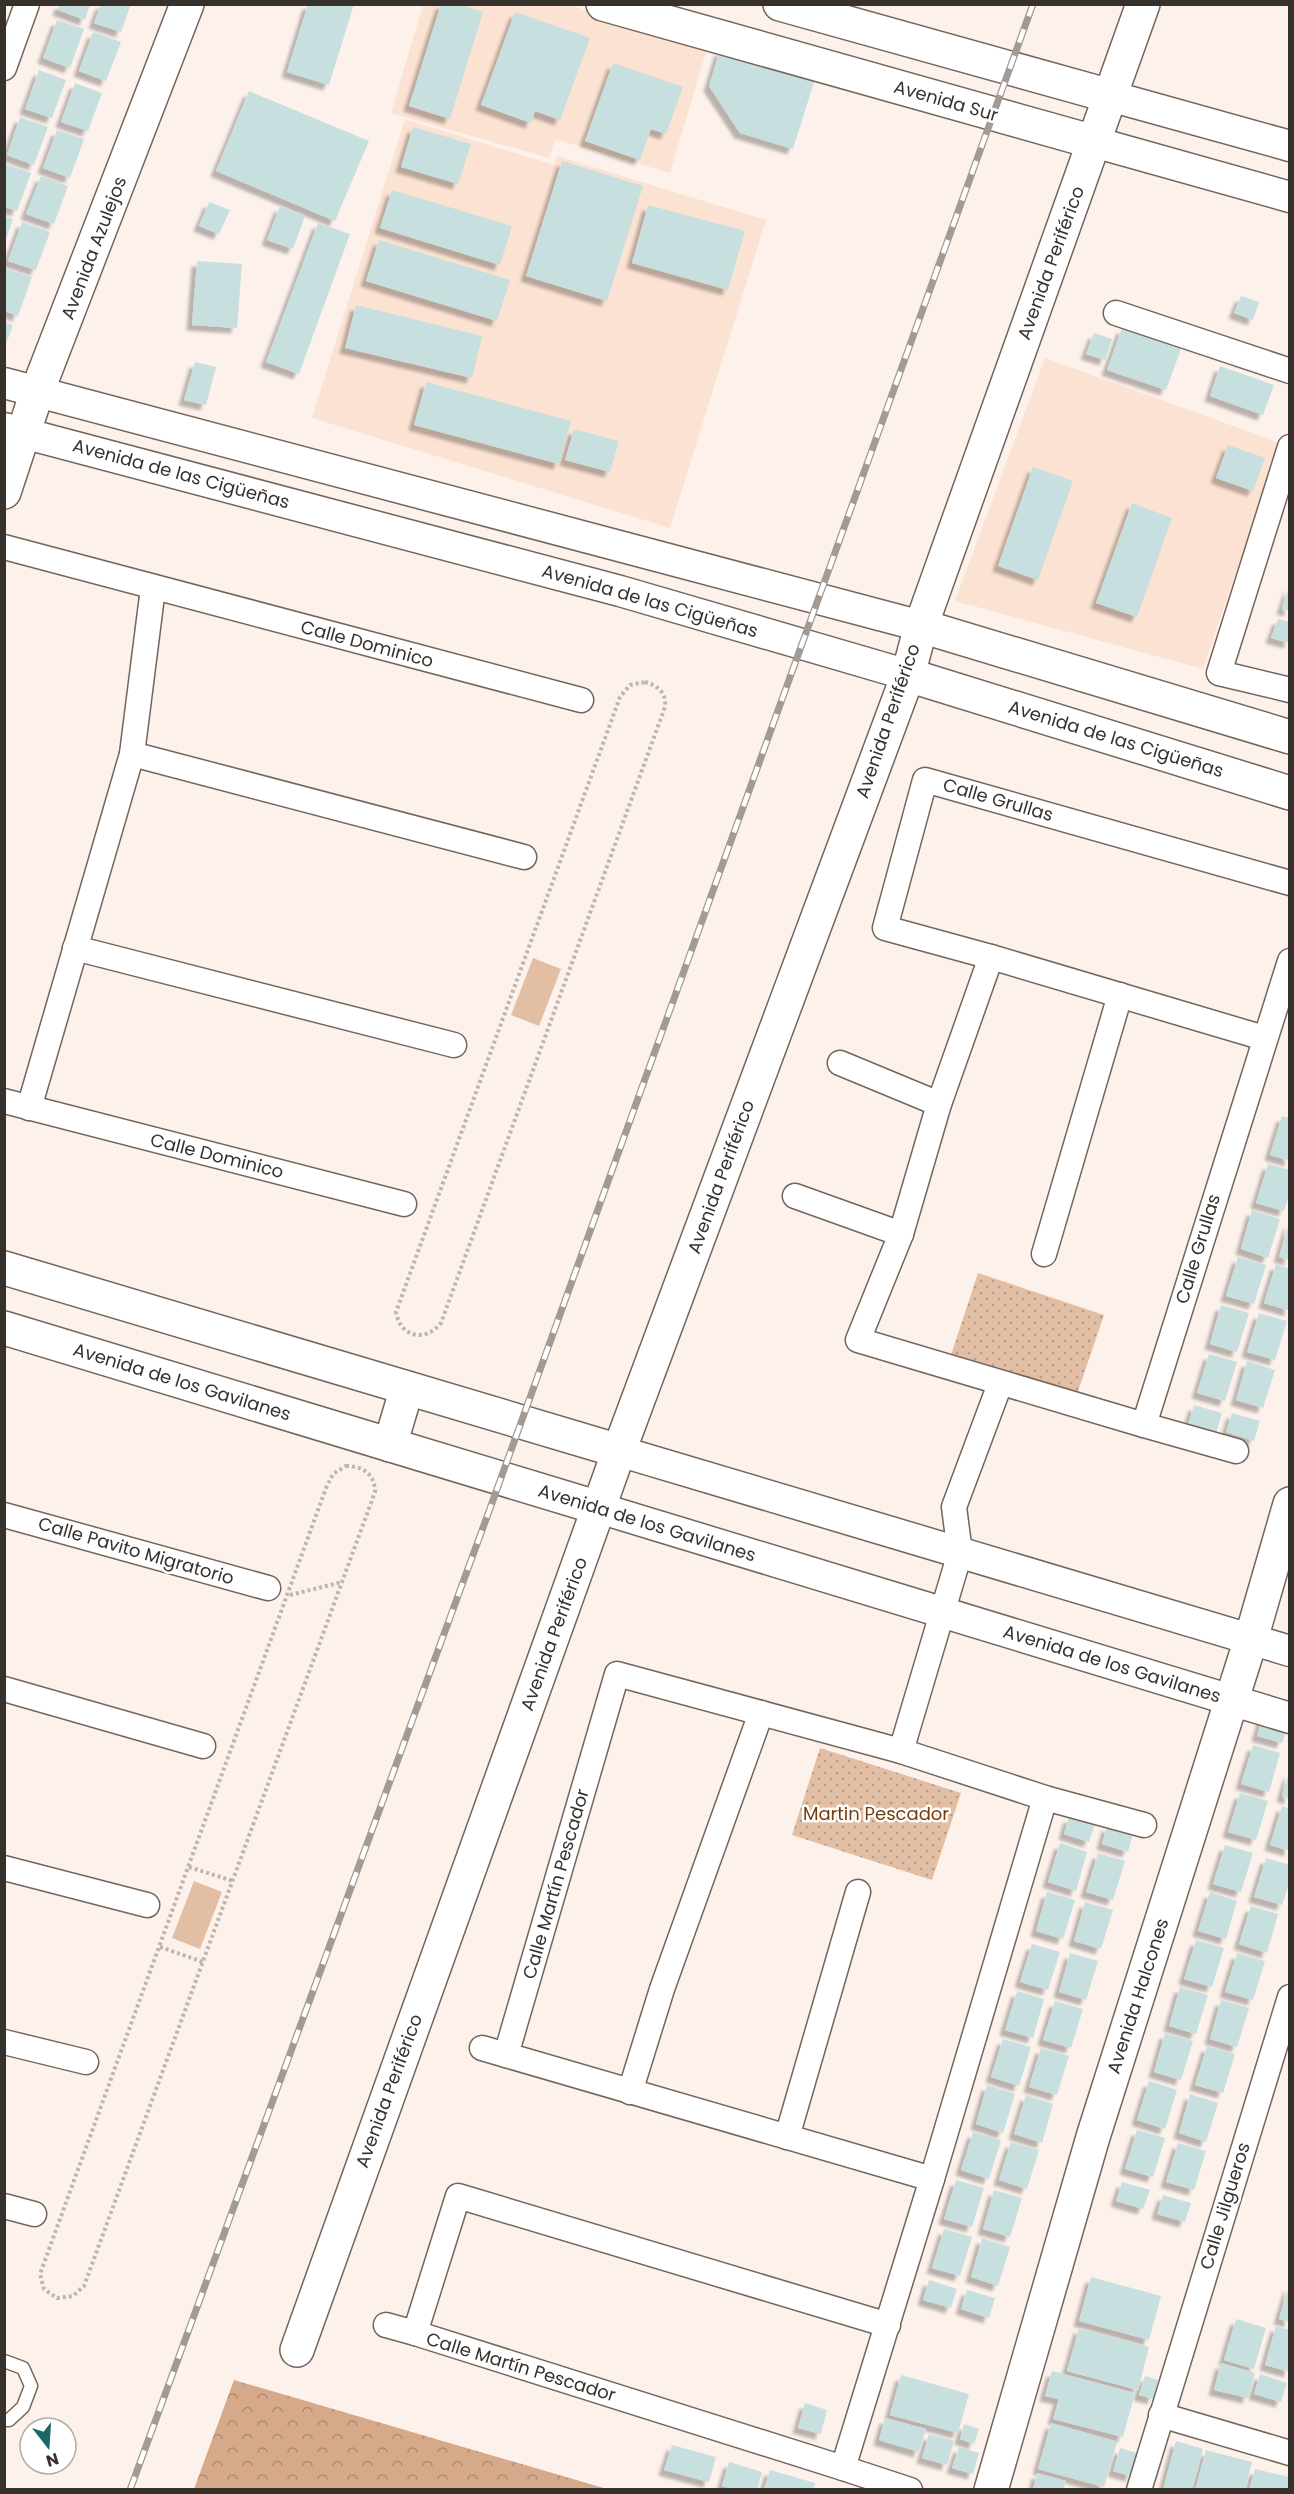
<svg xmlns="http://www.w3.org/2000/svg" width="1294" height="2494" viewBox="0 0 1294 2494" font-family="Poppins,sans-serif">
<defs>
<pattern id="forest-crowns" width="20" height="18" patternUnits="userSpaceOnUse" patternTransform="scale(1.5)"><rect width="20" height="18" fill="#d6a98a"/><path d="M2 6a3 3 0 1 1 6 0M12 15a3 3 0 1 1 6 0" fill="none" stroke="#ae8a71"/></pattern>
<pattern id="park-dots" width="8" height="8" patternUnits="userSpaceOnUse" patternTransform="scale(1.5)"><rect width="8" height="8" fill="#e2bea5"/><path d="M2 2h.1M6 6h.1" fill="none" stroke="#b89b87" stroke-width="1.8" stroke-linecap="round"/></pattern>
<filter id="shadow"><feDropShadow dx="-5.5" dy="5.5" stdDeviation="1.5" flood-color="#0004"/></filter>
</defs>
<rect width="100%" height="100%" fill="#fdf2eb"/>
<!-- built -->
<g fill="#fbe2d2">
<path d="M 423,5 L 568,5 L 708,45 L 670,173 L 555,139 L 549,158 L 391,113 Z"/>
<path d="M 405,119 L 554,165 L 557,156 L 766,220 L 670,528 L 312,418 Z"/>
<path d="M 1045,358 L 1280,443 L 1203,669 L 955,601 Z"/>
</g>
<!-- forest -->
<path fill="url(#forest-crowns)" d="M 234,2380 L 607,2489 L 194,2489 Z"/>
<!-- park -->
<g fill="url(#park-dots)">
<path d="M 978,1273 L 1104,1315 L 1075,1400 L 950,1358 Z"/>
<path d="M 820,1748 L 961,1793 L 932,1880 L 792,1835 Z"/>
</g>
<!-- garden -->
<g fill="#e2bea5">
<path d="M 533,958 L 561,969 L 539,1026 L 511,1015 Z"/>
<path d="M 194,1881 L 222,1892 L 200,1949 L 172,1938 Z"/>
</g>
<!-- building -->
<g fill="#c7dfdf" filter="url(#shadow)">
<path d="M 60,4 L 90,4 L 85,20 L 58,10 Z"/>
<path d="M 101,4 L 131,4 L 121,32 L 94,23 Z"/>
<path d="M 308,4 L 354,4 L 329,85 L 287,72 Z"/>
<path d="M 441,4 L 458,4 L 483,12 L 450,119 L 409,106 Z"/>
<path d="M 515,12 L 590,38 L 560,120 L 535,111 L 531,123 L 481,105 Z"/>
<path d="M 57,20 L 84,29 L 70,68 L 43,58 Z"/>
<path d="M 93,32 L 121,42 L 106,81 L 79,71 Z"/>
<path d="M 720,50 L 815,79 L 793,149 L 740,133 L 709,86 Z"/>
<path d="M 613,63 L 683,87 L 666,134 L 651,129 L 640,160 L 585,141 Z"/>
<path d="M 39,70 L 66,80 L 52,118 L 25,109 Z"/>
<path d="M 75,83 L 102,93 L 88,131 L 61,122 Z"/>
<path d="M 249,91 L 369,141 L 335,221 L 216,171 Z"/>
<path d="M 20,117 L 48,127 L 34,165 L 7,155 Z"/>
<path d="M 413,127 L 471,144 L 458,184 L 401,167 Z"/>
<path d="M 57,130 L 84,139 L 70,178 L 43,168 Z"/>
<path d="M 562,161 L 643,186 L 607,301 L 526,276 Z"/>
<path d="M 5,164 L 31,173 L 17,211 L 5,207 Z"/>
<path d="M 41,176 L 68,186 L 54,224 L 26,214 Z"/>
<path d="M 392,190 L 512,226 L 500,265 L 380,228 Z"/>
<path d="M 209,202 L 230,210 L 219,234 L 199,226 Z"/>
<path d="M 648,205 L 745,231 L 728,290 L 632,263 Z"/>
<path d="M 280,206 L 305,216 L 293,249 L 267,240 Z"/>
<path d="M 4,216 L 13,219 L 5,242 L 4,242 Z"/>
<path d="M 22,222 L 50,232 L 36,270 L 8,261 Z"/>
<path d="M 318,223 L 350,234 L 299,374 L 266,362 Z"/>
<path d="M 379,240 L 510,280 L 497,321 L 366,281 Z"/>
<path d="M 197,261 L 242,264 L 237,328 L 192,325 Z"/>
<path d="M 5,268 L 32,277 L 18,316 L 5,311 Z"/>
<path d="M 1241,296 L 1259,302 L 1253,320 L 1234,313 Z"/>
<path d="M 356,305 L 482,336 L 472,378 L 345,348 Z"/>
<path d="M 4,322 L 13,325 L 6,344 L 4,343 Z"/>
<path d="M 1122,328 L 1181,349 L 1166,390 L 1107,370 Z"/>
<path d="M 1094,333 L 1112,339 L 1105,360 L 1086,354 Z"/>
<path d="M 195,362 L 216,367 L 206,405 L 184,400 Z"/>
<path d="M 1220,366 L 1274,385 L 1263,415 L 1210,396 Z"/>
<path d="M 426,382 L 571,421 L 559,464 L 414,425 Z"/>
<path d="M 574,429 L 619,441 L 610,472 L 565,460 Z"/>
<path d="M 1228,445 L 1265,458 L 1253,491 L 1216,478 Z"/>
<path d="M 1033,467 L 1073,481 L 1038,580 L 998,566 Z"/>
<path d="M 1132,503 L 1172,518 L 1137,617 L 1096,603 Z"/>
<path d="M 1289,587 L 1290,587 L 1290,611 L 1282,609 Z"/>
<path d="M 1278,619 L 1290,622 L 1290,643 L 1271,638 Z"/>
<path d="M 1282,1116 L 1290,1118 L 1290,1161 L 1270,1155 Z"/>
<path d="M 1268,1164 L 1290,1170 L 1290,1193 L 1284,1211 L 1256,1203 Z"/>
<path d="M 1252,1210 L 1280,1219 L 1268,1258 L 1241,1249 Z"/>
<path d="M 1289,1223 L 1290,1223 L 1290,1260 L 1279,1257 Z"/>
<path d="M 1238,1257 L 1266,1265 L 1254,1304 L 1226,1296 Z"/>
<path d="M 1276,1264 L 1290,1269 L 1290,1311 L 1264,1303 Z"/>
<path d="M 1221,1305 L 1249,1313 L 1237,1352 L 1210,1344 Z"/>
<path d="M 1259,1313 L 1287,1321 L 1275,1360 L 1247,1352 Z"/>
<path d="M 1209,1354 L 1237,1362 L 1225,1401 L 1197,1393 Z"/>
<path d="M 1247,1361 L 1275,1370 L 1263,1408 L 1236,1400 Z"/>
<path d="M 1194,1405 L 1222,1413 L 1216,1433 L 1188,1425 Z"/>
<path d="M 1232,1413 L 1260,1421 L 1254,1441 L 1226,1432 Z"/>
<path d="M 1262,1718 L 1288,1726 L 1282,1743 L 1257,1736 Z"/>
<path d="M 1253,1745 L 1280,1753 L 1269,1792 L 1241,1784 Z"/>
<path d="M 1289,1772 L 1290,1773 L 1290,1799 L 1282,1796 Z"/>
<path d="M 1240,1793 L 1268,1801 L 1256,1840 L 1228,1832 Z"/>
<path d="M 1282,1806 L 1290,1809 L 1290,1851 L 1270,1845 Z"/>
<path d="M 1069,1817 L 1095,1824 L 1089,1842 L 1064,1834 Z"/>
<path d="M 1107,1826 L 1133,1834 L 1128,1852 L 1102,1844 Z"/>
<path d="M 1060,1843 L 1087,1852 L 1076,1891 L 1048,1882 Z"/>
<path d="M 1225,1845 L 1253,1853 L 1241,1892 L 1213,1884 Z"/>
<path d="M 1098,1853 L 1125,1861 L 1113,1900 L 1086,1892 Z"/>
<path d="M 1266,1858 L 1290,1865 L 1290,1881 L 1282,1905 L 1254,1897 Z"/>
<path d="M 1047,1892 L 1075,1900 L 1063,1939 L 1036,1931 Z"/>
<path d="M 1210,1892 L 1237,1901 L 1226,1939 L 1198,1931 Z"/>
<path d="M 1085,1902 L 1113,1910 L 1101,1949 L 1074,1941 Z"/>
<path d="M 1251,1906 L 1278,1914 L 1267,1953 L 1239,1944 Z"/>
<path d="M 1196,1940 L 1224,1948 L 1212,1987 L 1184,1979 Z"/>
<path d="M 1032,1944 L 1060,1952 L 1048,1990 L 1020,1982 Z"/>
<path d="M 1070,1953 L 1098,1961 L 1086,2000 L 1059,1992 Z"/>
<path d="M 1237,1953 L 1265,1961 L 1253,2000 L 1225,1992 Z"/>
<path d="M 1180,1987 L 1208,1995 L 1196,2034 L 1169,2026 Z"/>
<path d="M 1017,1991 L 1044,1999 L 1033,2038 L 1005,2030 Z"/>
<path d="M 1221,2000 L 1249,2008 L 1237,2047 L 1210,2039 Z"/>
<path d="M 1055,2001 L 1083,2009 L 1071,2048 L 1043,2040 Z"/>
<path d="M 1165,2033 L 1193,2041 L 1181,2080 L 1154,2072 Z"/>
<path d="M 1003,2039 L 1031,2047 L 1019,2086 L 991,2077 Z"/>
<path d="M 1207,2046 L 1235,2054 L 1223,2093 L 1195,2085 Z"/>
<path d="M 1041,2048 L 1069,2056 L 1057,2095 L 1029,2087 Z"/>
<path d="M 1149,2081 L 1177,2090 L 1165,2129 L 1137,2120 Z"/>
<path d="M 987,2085 L 1015,2094 L 1003,2133 L 976,2124 Z"/>
<path d="M 1190,2094 L 1218,2103 L 1206,2142 L 1179,2133 Z"/>
<path d="M 1026,2095 L 1053,2104 L 1042,2143 L 1014,2134 Z"/>
<path d="M 1137,2130 L 1165,2138 L 1153,2177 L 1125,2169 Z"/>
<path d="M 973,2132 L 1001,2140 L 989,2179 L 961,2170 Z"/>
<path d="M 1011,2142 L 1039,2150 L 1027,2189 L 999,2180 Z"/>
<path d="M 1178,2143 L 1206,2151 L 1194,2190 L 1166,2182 Z"/>
<path d="M 956,2180 L 984,2188 L 972,2227 L 944,2219 Z"/>
<path d="M 1122,2182 L 1150,2190 L 1143,2209 L 1116,2201 Z"/>
<path d="M 994,2190 L 1022,2198 L 1010,2237 L 983,2229 Z"/>
<path d="M 1163,2195 L 1191,2203 L 1185,2222 L 1157,2214 Z"/>
<path d="M 944,2229 L 972,2237 L 960,2276 L 932,2268 Z"/>
<path d="M 982,2238 L 1010,2247 L 998,2286 L 971,2277 Z"/>
<path d="M 1091,2277 L 1161,2296 L 1149,2340 L 1079,2321 Z"/>
<path d="M 929,2280 L 957,2289 L 951,2308 L 923,2300 Z"/>
<path d="M 1289,2286 L 1290,2287 L 1290,2322 L 1279,2319 Z"/>
<path d="M 967,2290 L 995,2298 L 989,2318 L 961,2309 Z"/>
<path d="M 1236,2319 L 1266,2328 L 1254,2369 L 1224,2360 Z"/>
<path d="M 1276,2326 L 1290,2330 L 1290,2372 L 1265,2365 Z"/>
<path d="M 1079,2328 L 1149,2347 L 1138,2390 L 1067,2371 Z"/>
<path d="M 1221,2363 L 1255,2373 L 1248,2398 L 1214,2390 Z"/>
<path d="M 1052,2371 L 1135,2393 L 1123,2437 L 1053,2419 L 1059,2399 L 1045,2396 Z"/>
<path d="M 1260,2374 L 1287,2383 L 1281,2402 L 1254,2394 Z"/>
<path d="M 901,2375 L 969,2394 L 958,2433 L 890,2415 Z"/>
<path d="M 1145,2376 L 1158,2380 L 1153,2399 L 1139,2395 Z"/>
<path d="M 805,2403 L 827,2410 L 821,2434 L 798,2428 Z"/>
<path d="M 885,2418 L 926,2429 L 919,2452 L 879,2440 Z"/>
<path d="M 1051,2423 L 1117,2442 L 1104,2487 L 1038,2469 Z"/>
<path d="M 964,2424 L 979,2429 L 974,2444 L 960,2439 Z"/>
<path d="M 929,2434 L 954,2441 L 947,2465 L 922,2458 Z"/>
<path d="M 1176,2441 L 1203,2449 L 1192,2490 L 1163,2490 Z"/>
<path d="M 672,2445 L 716,2457 L 709,2482 L 664,2470 Z"/>
<path d="M 959,2447 L 979,2453 L 973,2474 L 952,2468 Z"/>
<path d="M 1120,2448 L 1137,2453 L 1131,2476 L 1113,2471 Z"/>
<path d="M 1206,2450 L 1252,2462 L 1245,2490 L 1195,2490 Z"/>
<path d="M 729,2462 L 762,2472 L 757,2490 L 736,2490 L 722,2486 Z"/>
<path d="M 1255,2469 L 1290,2477 L 1290,2490 L 1249,2490 Z"/>
<path d="M 770,2470 L 815,2483 L 814,2490 L 764,2490 Z"/>
<path d="M 1037,2473 L 1066,2481 L 1063,2490 L 1033,2490 Z"/>
</g>
<g fill="none" stroke-linecap="round" stroke-linejoin="round">
<defs>
<path id="service" d="M 4,2361 L 23,2368 L 31,2386 L 23,2407 L 9,2420 L 4,2420"/>
<g id="minor">
<path d="M 4,68 L 27,4"/>
<path d="M 1116,313 L 1290,371"/>
<path d="M 1290,447 L 1219,673 L 1290,690"/>
<path d="M 4,547 L 581,700"/>
<path d="M 132,754 L 524,857"/>
<path d="M 1290,883 L 925,780 L 885,928 L 991,957 L 939,1104 L 901,1234 L 858,1340 L 1144,1425 L 1290,961"/>
<path d="M 75,948 L 454,1045"/>
<path d="M 991,957 L 1264,1038"/>
<path d="M 840,1063 L 939,1104"/>
<path d="M 4,1101 L 404,1204"/>
<path d="M 29,1108 L 132,754 L 153,588"/>
<path d="M 795,1196 L 901,1234"/>
<path d="M 1044,1254 L 1120,995"/>
<path d="M 1144,1425 L 1236,1451"/>
<path d="M 4,1515 L 268,1588"/>
<path d="M 617,1674 L 901,1751 L 1045,1798 L 932,2179 L 506,2055 Z"/>
<path d="M 4,1689 L 203,1746"/>
<path d="M 901,1751 L 960,1553 L 954,1507 L 1000,1384"/>
<path d="M 1045,1798 L 1144,1825"/>
<path d="M 4,1868 L 147,1905"/>
<path d="M 4,2042 L 86,2062"/>
<path d="M 482,2048 L 506,2055"/>
<path d="M 630,2092 L 662,1989 L 761,1713"/>
<path d="M 787,2137 L 858,1892"/>
<path d="M 4,2206 L 34,2214"/>
<path d="M 386,2325 L 415,2333"/>
<path d="M 888,2325 L 458,2196 L 415,2333 L 843,2468 L 932,2179"/>
<path d="M 1161,2415 L 1290,2453"/>
<path d="M 843,2468 L 910,2490"/>
<path d="M 1139,2490 L 1290,1997"/>
</g>
<g id="tertiary">
<path d="M 1110,96 L 1290,146"/>
<path d="M 1094,142 L 1290,197"/>
<path d="M 4,383 L 921,626"/>
<path d="M 4,428 L 620,591 L 908,675"/>
<path d="M 619,1451 L 1290,1651"/>
<path d="M 599,1508 L 1290,1718"/>
</g>
<g id="secondary">
<path d="M 603,4 L 1094,142"/>
<path d="M 780,4 L 1110,96"/>
<path d="M 4,492 L 37,392 L 187,4"/>
<path d="M 921,626 L 1290,737"/>
<path d="M 908,675 L 1290,793"/>
<path d="M 4,1268 L 619,1451"/>
<path d="M 4,1328 L 599,1508"/>
<path d="M 390,1445 L 407,1388"/>
<path d="M 297,2350 L 619,1451 L 908,675 L 921,626 L 1143,4"/>
<path d="M 991,2490 L 1093,2137 L 1251,1639 L 1290,1504"/>
</g>
</defs>
<!-- service casing -->
<use href="#service" stroke="#74655b" stroke-width="15"/>
<!-- minor casing -->
<use href="#minor" stroke="#74655b" stroke-width="27"/>
<!-- tertiary casing -->
<use href="#tertiary" stroke="#74655b" stroke-width="33"/>
<!-- secondary casing -->
<use href="#secondary" stroke="#74655b" stroke-width="36"/>
<!-- path -->
<g stroke="#bfb5af" stroke-width="4" stroke-dasharray="3 3" stroke-linecap="butt">
<path d="M 645,682 C 657,685 667,693 665,707 L 441,1323 C 425,1343 400,1337 396,1312 L 620,697 L 630,685 Z"/>
<path d="M 346,1466 C 363,1466 375,1474 375,1492 L 84,2286 L 73,2296 L 57,2298 L 44,2289 L 40,2274 L 326,1488 L 333,1474 Z"/>
<path d="M 290,1595 L 342,1582"/>
<path d="M 189,1867 L 233,1881"/>
<path d="M 160,1947 L 203,1962"/>
</g>
<!-- service -->
<use href="#service" stroke="#fff" stroke-width="12"/>
<!-- minor -->
<use href="#minor" stroke="#fff" stroke-width="24"/>
<!-- tertiary -->
<use href="#tertiary" stroke="#fff" stroke-width="30"/>
<!-- secondary -->
<use href="#secondary" stroke="#fff" stroke-width="33"/>
<defs>
<path id="rail" d="M 130,2490 L 488,1514 L 1033,4"/>
</defs>
<!-- rail casing -->
<use href="#rail" stroke="#a39a94" stroke-width="7"/>
<!-- rail -->
<use href="#rail" stroke="#fff" stroke-width="4.5" stroke-dasharray="14" stroke-linecap="butt"/>
</g>
<g text-anchor="middle" stroke-width="5" stroke-linejoin="round" paint-order="stroke">
<!-- street labels -->
<g font-size="18" fill="#37312c" stroke="#fff">
<text transform="translate(946 101) rotate(16)" y="6">Avenida Sur</text>
<text transform="translate(94 248) rotate(-69)" y="6">Avenida Azulejos</text>
<text transform="translate(1051 263) rotate(-70)" y="6">Avenida Periférico</text>
<text transform="translate(181 474) rotate(15)" y="6">Avenida de las Cigüeñas</text>
<text transform="translate(650 601) rotate(16)" y="6">Avenida de las Cigüeñas</text>
<text transform="translate(367 644) rotate(15)" y="6">Calle Dominico</text>
<text transform="translate(888 721) rotate(-71)" y="6">Avenida Periférico</text>
<text transform="translate(1116 739) rotate(17)" y="6">Avenida de las Cigüeñas</text>
<text transform="translate(998 800) rotate(16)" y="6">Calle Grullas</text>
<text transform="translate(217 1156) rotate(14)" y="6">Calle Dominico</text>
<text transform="translate(721 1177) rotate(-70)" y="6">Avenida Periférico</text>
<text transform="translate(1198 1249) rotate(-73)" y="6">Calle Grullas</text>
<text transform="translate(182 1382) rotate(17)" y="6">Avenida de los Gavilanes</text>
<text transform="translate(647 1523) rotate(17)" y="6">Avenida de los Gavilanes</text>
<text transform="translate(136 1551) rotate(16)" y="6">Calle Pavito Migratorio</text>
<text transform="translate(554 1634) rotate(-70)" y="6">Avenida Periférico</text>
<text transform="translate(1112 1664) rotate(17)" y="6">Avenida de los Gavilanes</text>
<text transform="translate(556 1884) rotate(-74)" y="6">Calle Martín Pescador</text>
<text transform="translate(1138 1996) rotate(-72)" y="6">Avenida Halcones</text>
<text transform="translate(389 2091) rotate(-70)" y="6">Avenida Periférico</text>
<text transform="translate(1225 2206) rotate(-73)" y="6">Calle Jilgueros</text>
<text transform="translate(521 2367) rotate(17)" y="6">Calle Martín Pescador</text>
</g>
<!-- park labels -->
<g font-size="18" fill="#753d0a" stroke="#fff">
<text x="876" y="1820">Martin Pescador</text>
</g>
</g>
<!-- border -->
<rect width="1294" height="2494" fill="none" stroke="#37312c" stroke-width="12"/>
<!-- north arrow -->
<g transform="translate(48 2446) rotate(163)"><circle r="28" fill="#ffffff" stroke="#afadab" stroke-width="1.5"/>
<path d="M0-4.5L10 22L0 15L-10 22Z" fill="#196768"/>
<text y="-9" font-size="16" font-weight="bold" text-anchor="middle" fill="#37312c">N</text>
</g>
</svg>
